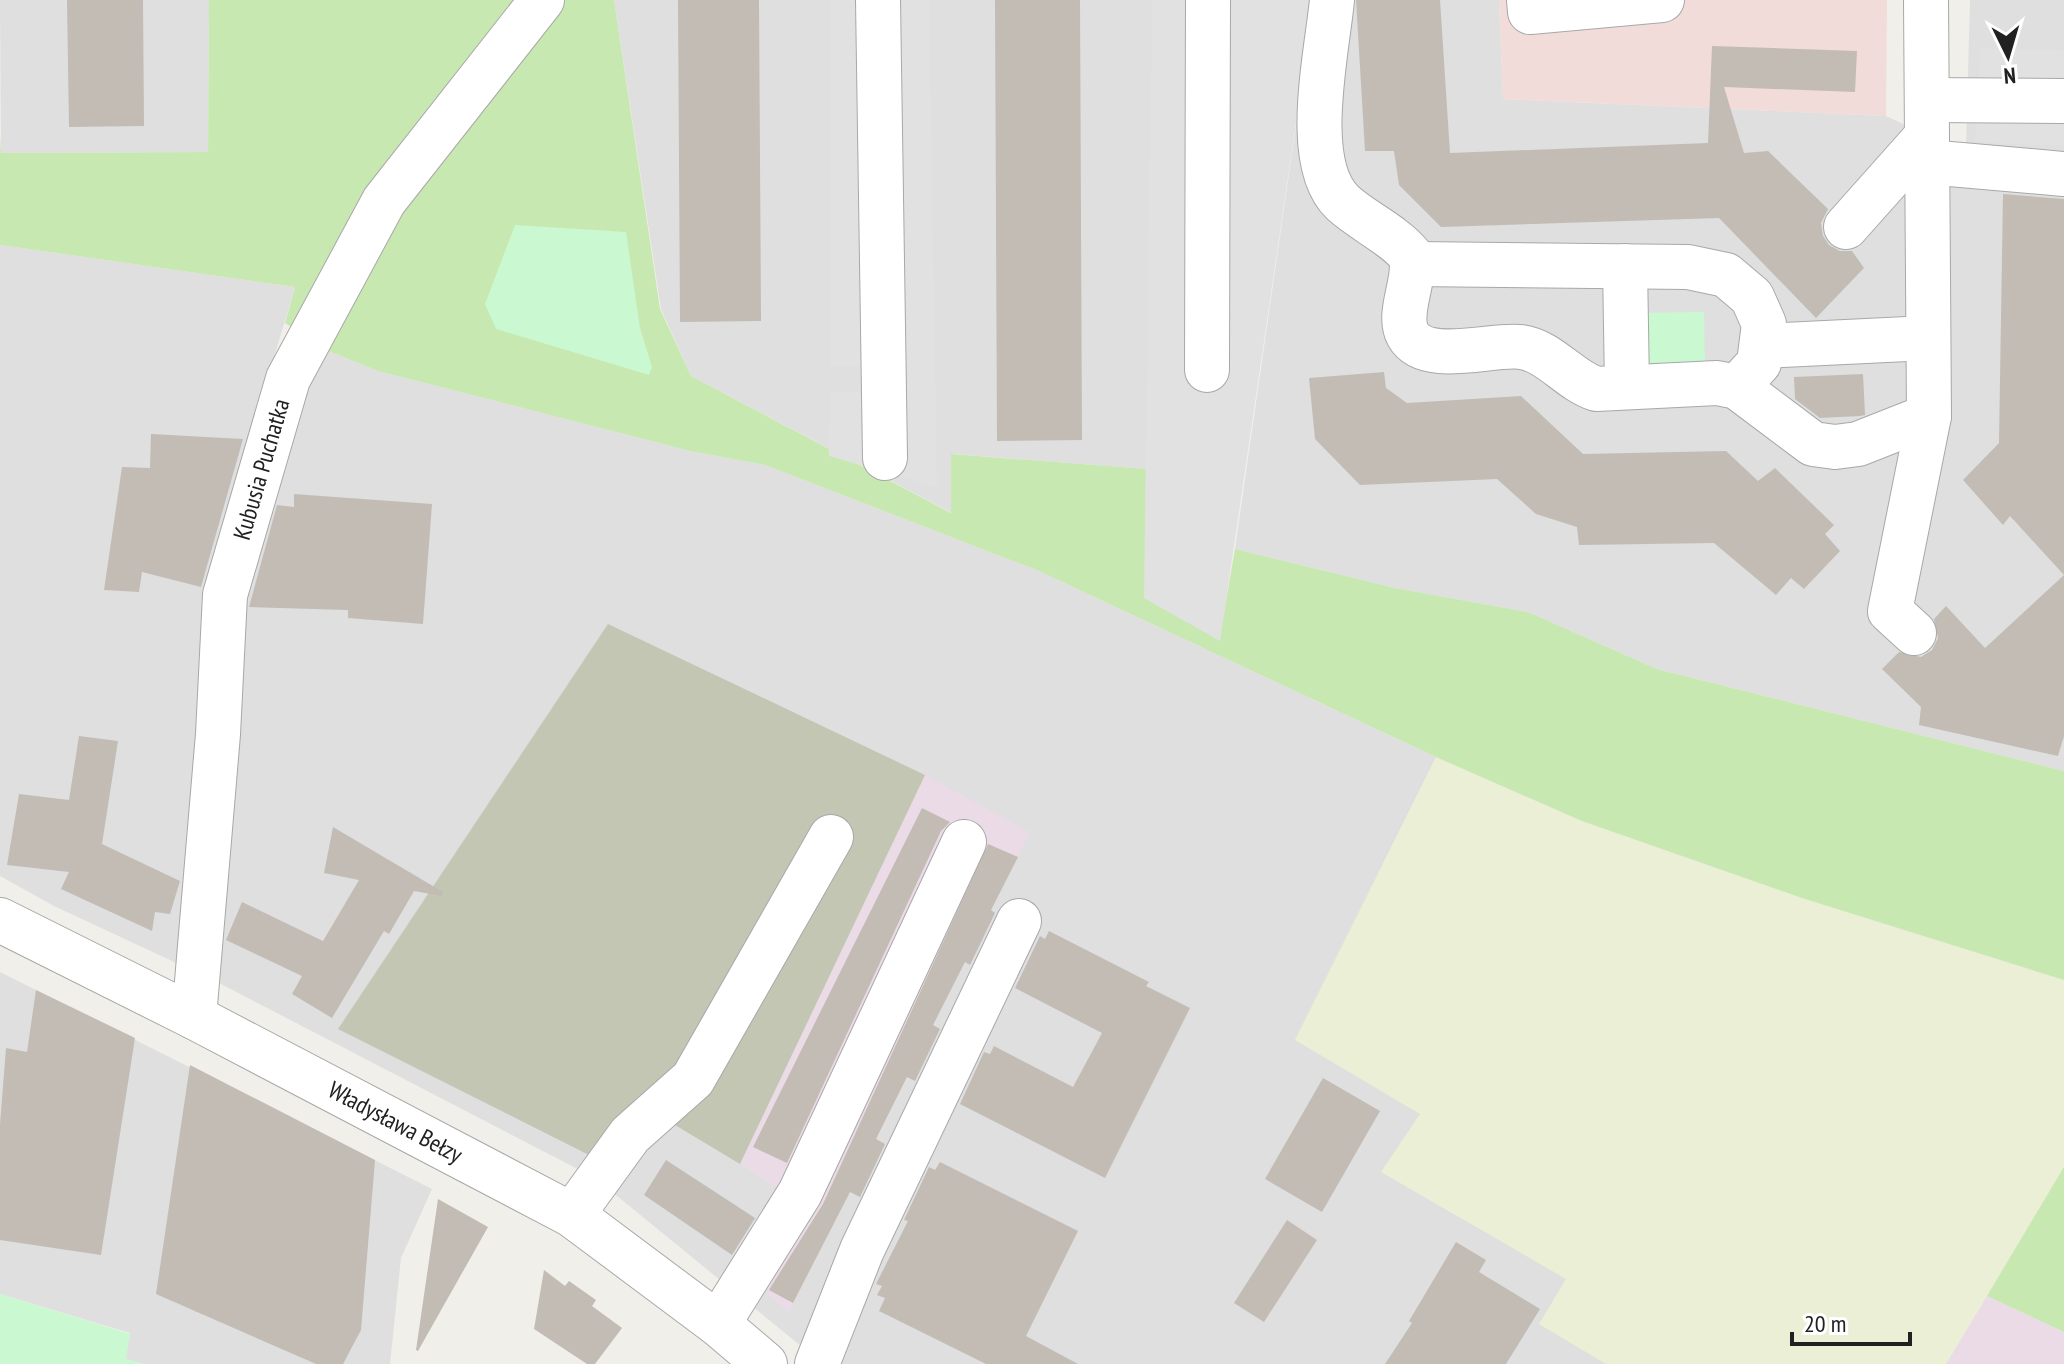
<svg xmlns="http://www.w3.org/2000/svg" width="2064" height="1364" viewBox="0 0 2064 1364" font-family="'PT Sans Narrow',sans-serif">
<rect width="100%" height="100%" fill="#f1efe9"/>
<!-- residential -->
<g fill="#dfdfdf">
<path d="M 0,0 L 209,0 L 208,152 L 1,153 Z"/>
<path d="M 614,0 L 1155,0 L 1147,469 L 952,454 L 952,513 L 691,376 L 661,309 Z"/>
<path d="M 1314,0 L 1499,0 L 1503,99 L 1886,116 L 1953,147 L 1966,147 L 1970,0 L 2064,0 L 2064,771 L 1657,669 L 1528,612 L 1395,588 L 1235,549 Z"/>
<path d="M 0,245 L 295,287 L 203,595 L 185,967 L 54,906 L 0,876 Z"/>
<path d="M 326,350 L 378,371 L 690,451 L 765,465 L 1039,571 L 1436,757 L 1582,821 L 1802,898 L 2064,980 L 2064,1167 L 1946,1364 L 823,1364 L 595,1178 L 219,983 L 230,597 L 290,391 Z"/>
<path d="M 0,972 L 432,1189 L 401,1258 L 390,1364 L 144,1364 L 125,1359 L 130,1333 L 0,1294 Z"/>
</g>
<!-- commercial -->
<path fill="#f1dcd9" d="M 1499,0 L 1887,0 L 1886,116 L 1503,99 Z"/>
<!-- industrial -->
<g fill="#eadbe6">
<path d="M 925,775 L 1030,832 L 789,1312 L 737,1269 L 786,1194 L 740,1164 Z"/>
<path d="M 1987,1296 L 2064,1332 L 2064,1364 L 1946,1364 Z"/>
</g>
<!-- construction -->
<path fill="#c4c6b4" d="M 608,624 L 925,775 L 740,1164 L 665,1119 L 623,1176 L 585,1153 L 338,1029 Z"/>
<!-- farmland -->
<path fill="#ebefd5" d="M 1436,757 L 1582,821 L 1802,898 L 2064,980 L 2064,1167 L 1946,1364 L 1606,1364 L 1539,1324 L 1566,1279 L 1381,1172 L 1420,1114 L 1295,1040 Z"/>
<!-- grass -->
<g fill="#c8e8b2">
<path d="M 209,0 L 614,0 L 660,309 L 691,376 L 951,513 L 951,454 L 1147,469 L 1219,641 L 1235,549 L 1395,588 L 1528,612 L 1657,669 L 2064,771 L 2064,980 L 1802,898 L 1582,821 L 1436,757 L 1039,571 L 765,465 L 690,451 L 378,371 L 326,350 L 285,323 L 295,287 L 0,245 L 0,136 L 1,153 L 208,152 Z"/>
<path d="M 2064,1167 L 2064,1332 L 1987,1296 Z"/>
</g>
<!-- park -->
<g fill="#c9f8d1">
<path d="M 515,225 L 626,232 L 640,328 L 652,367 L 649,375 L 496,329 L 485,304 Z"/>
<path d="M 1704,312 L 1705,364 L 1631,365 L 1630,313 Z"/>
<path d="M 0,1294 L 130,1334 L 126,1359 L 144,1364 L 0,1364 Z"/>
</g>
<!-- parking -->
<g fill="#e1e1e1">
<path d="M 831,0 L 929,0 L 937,487 L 829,456 L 830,391 L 867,392 L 867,366 L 830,366 Z"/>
<path d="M 1152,0 L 1314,0 L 1220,641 L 1144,598 Z"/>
<path d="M 1980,48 L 2064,51 L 2064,146 L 1975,142 Z"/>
</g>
<!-- building -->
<g fill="#c2bcb5">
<path d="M 67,0 L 143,0 L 144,126 L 69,127 Z"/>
<path d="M 678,0 L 759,0 L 761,321 L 680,322 Z"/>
<path d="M 995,0 L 1080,0 L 1082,440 L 997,441 Z"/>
<path d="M 1356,0 L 1440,0 L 1450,153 L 1708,143 L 1712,46 L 1857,51 L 1855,92 L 1724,87 L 1744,153 L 1768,151 L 1828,209 L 1821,223 L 1823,236 L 1829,245 L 1840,251 L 1852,251 L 1864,268 L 1816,318 L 1719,218 L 1441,227 L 1399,185 L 1394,151 L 1365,151 Z"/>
<path d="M 2003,194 L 2064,199 L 2064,736 L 2058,756 L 1919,725 L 1921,707 L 1882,669 L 1899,652 L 1921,657 L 1932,650 L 1938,638 L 1934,619 L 1946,606 L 1985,648 L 2064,575 L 2010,516 L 2003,525 L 1963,480 L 1999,443 Z"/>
<path d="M 1384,372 L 1386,388 L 1407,403 L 1521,396 L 1583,454 L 1726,451 L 1758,481 L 1775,468 L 1834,525 L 1825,534 L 1840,551 L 1804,589 L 1791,578 L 1776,595 L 1714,543 L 1579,545 L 1577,527 L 1536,514 L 1497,479 L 1360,485 L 1315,439 L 1309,378 Z"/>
<path d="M 1863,374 L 1865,415 L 1860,416 L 1820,418 L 1795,399 L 1794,377 Z"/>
<path d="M 151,434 L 243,439 L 201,587 L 142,572 L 139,592 L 104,590 L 122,467 L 150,468 Z"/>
<path d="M 294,494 L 432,504 L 423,624 L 348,618 L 348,610 L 249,607 L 277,505 L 294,507 Z"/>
<path d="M 79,736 L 118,741 L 102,844 L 180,881 L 170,914 L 155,912 L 152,931 L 61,889 L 69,872 L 7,865 L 19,794 L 69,800 Z"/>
<path d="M 922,808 L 950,822 L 941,831 L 787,1163 L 753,1147 Z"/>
<path d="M 333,827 L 443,892 L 442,896 L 414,891 L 389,934 L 384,931 L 332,1018 L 292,994 L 302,976 L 226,940 L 242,902 L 323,941 L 359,880 L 324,873 Z"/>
<path d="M 988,844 L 1018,857 L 991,910 L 995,913 L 970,965 L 965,962 L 933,1025 L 940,1029 L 915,1081 L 907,1077 L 876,1139 L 885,1144 L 860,1197 L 850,1192 L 793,1303 L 769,1290 L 823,1204 Z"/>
<path d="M 1049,931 L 1149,982 L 1146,986 L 1190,1008 L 1105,1178 L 960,1104 L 984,1052 L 990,1054 L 994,1046 L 1073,1087 L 1102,1033 L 1015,988 L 1040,936 L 1045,939 Z"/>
<path d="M 36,990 L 135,1038 L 101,1255 L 0,1240 L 0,1124 L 6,1048 L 27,1052 Z"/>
<path d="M 190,1065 L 375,1160 L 361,1330 L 343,1364 L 316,1364 L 156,1294 Z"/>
<path d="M 1323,1078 L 1380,1111 L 1322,1212 L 1265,1179 Z"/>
<path d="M 666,1160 L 755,1218 L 732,1255 L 644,1195 Z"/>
<path d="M 940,1162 L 1078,1231 L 1026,1336 L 1078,1364 L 986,1364 L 879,1311 L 885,1298 L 877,1295 L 882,1286 L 876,1284 L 908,1221 L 904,1220 L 929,1167 L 935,1170 Z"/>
<path d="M 438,1199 L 488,1227 L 418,1351 L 416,1350 Z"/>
<path d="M 1287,1220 L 1317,1240 L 1264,1322 L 1234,1303 Z"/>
<path d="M 1456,1242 L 1486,1260 L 1479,1272 L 1540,1309 L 1506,1364 L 1385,1364 L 1412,1323 L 1409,1321 Z"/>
<path d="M 544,1270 L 565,1286 L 569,1281 L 596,1300 L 592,1306 L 622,1328 L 595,1364 L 587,1364 L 534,1329 Z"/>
</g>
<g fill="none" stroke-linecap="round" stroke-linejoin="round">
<defs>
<g id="minor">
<path d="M 878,0 L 885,458"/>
<path d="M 1332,0 C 1327,53 1301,164 1343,203 C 1364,222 1393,234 1411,256 C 1417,280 1396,313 1408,335 C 1426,366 1492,343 1521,347 C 1550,351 1569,380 1596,389 L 1717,383 L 1737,387 L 1813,444 L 1835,447 L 1858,444 L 1929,416 L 1926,0"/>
<path d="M 1529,0 L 1530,12 L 1662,0"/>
<path d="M 1928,100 L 2064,101"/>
<path d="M 1927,162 L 2064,174"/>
<path d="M 1846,227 L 1927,136"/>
<path d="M 1413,264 L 1688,267 L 1726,275 L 1752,297 L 1764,324 L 1759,363 L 1737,387"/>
<path d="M 1625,266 L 1627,387"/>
<path d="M 1764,346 L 1928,338"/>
<path d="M 1207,370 L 1208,0"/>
<path d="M 1914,633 L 1890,611 L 1929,416"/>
<path id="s1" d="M 0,920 L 194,1017 L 572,1215 L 718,1324 L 765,1364"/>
<path id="s2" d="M 194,1017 L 218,734 L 225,595 L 288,379 L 384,201 L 542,0"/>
<path d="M 572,1215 L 630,1135 L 693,1079 L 831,837"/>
<path d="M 718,1324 L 800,1193 L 964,842"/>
<path d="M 817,1364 L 862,1250 L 1019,921"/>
</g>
</defs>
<!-- minor casing -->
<use href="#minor" stroke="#a8a8a8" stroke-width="46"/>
<!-- minor -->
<use href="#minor" stroke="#fff" stroke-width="44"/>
</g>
<g text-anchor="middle" stroke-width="6" stroke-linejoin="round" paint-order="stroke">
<!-- street labels -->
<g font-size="24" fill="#212121" stroke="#fff">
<text dy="8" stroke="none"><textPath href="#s2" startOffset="554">Kubusia Puchatka</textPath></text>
<text dy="8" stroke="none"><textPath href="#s1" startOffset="444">Władysława Bełzy</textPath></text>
</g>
</g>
<!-- north arrow -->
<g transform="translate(2008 56) rotate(175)" stroke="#ffffff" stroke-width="6" paint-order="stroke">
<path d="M0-6L14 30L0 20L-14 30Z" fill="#212121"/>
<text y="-12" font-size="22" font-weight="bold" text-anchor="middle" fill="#212121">N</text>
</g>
<!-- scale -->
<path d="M1792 1332v12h118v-12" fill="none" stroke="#212121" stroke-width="4"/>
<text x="1804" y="1332" font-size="24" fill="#212121" stroke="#ffffff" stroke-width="6" paint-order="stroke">20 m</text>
</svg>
